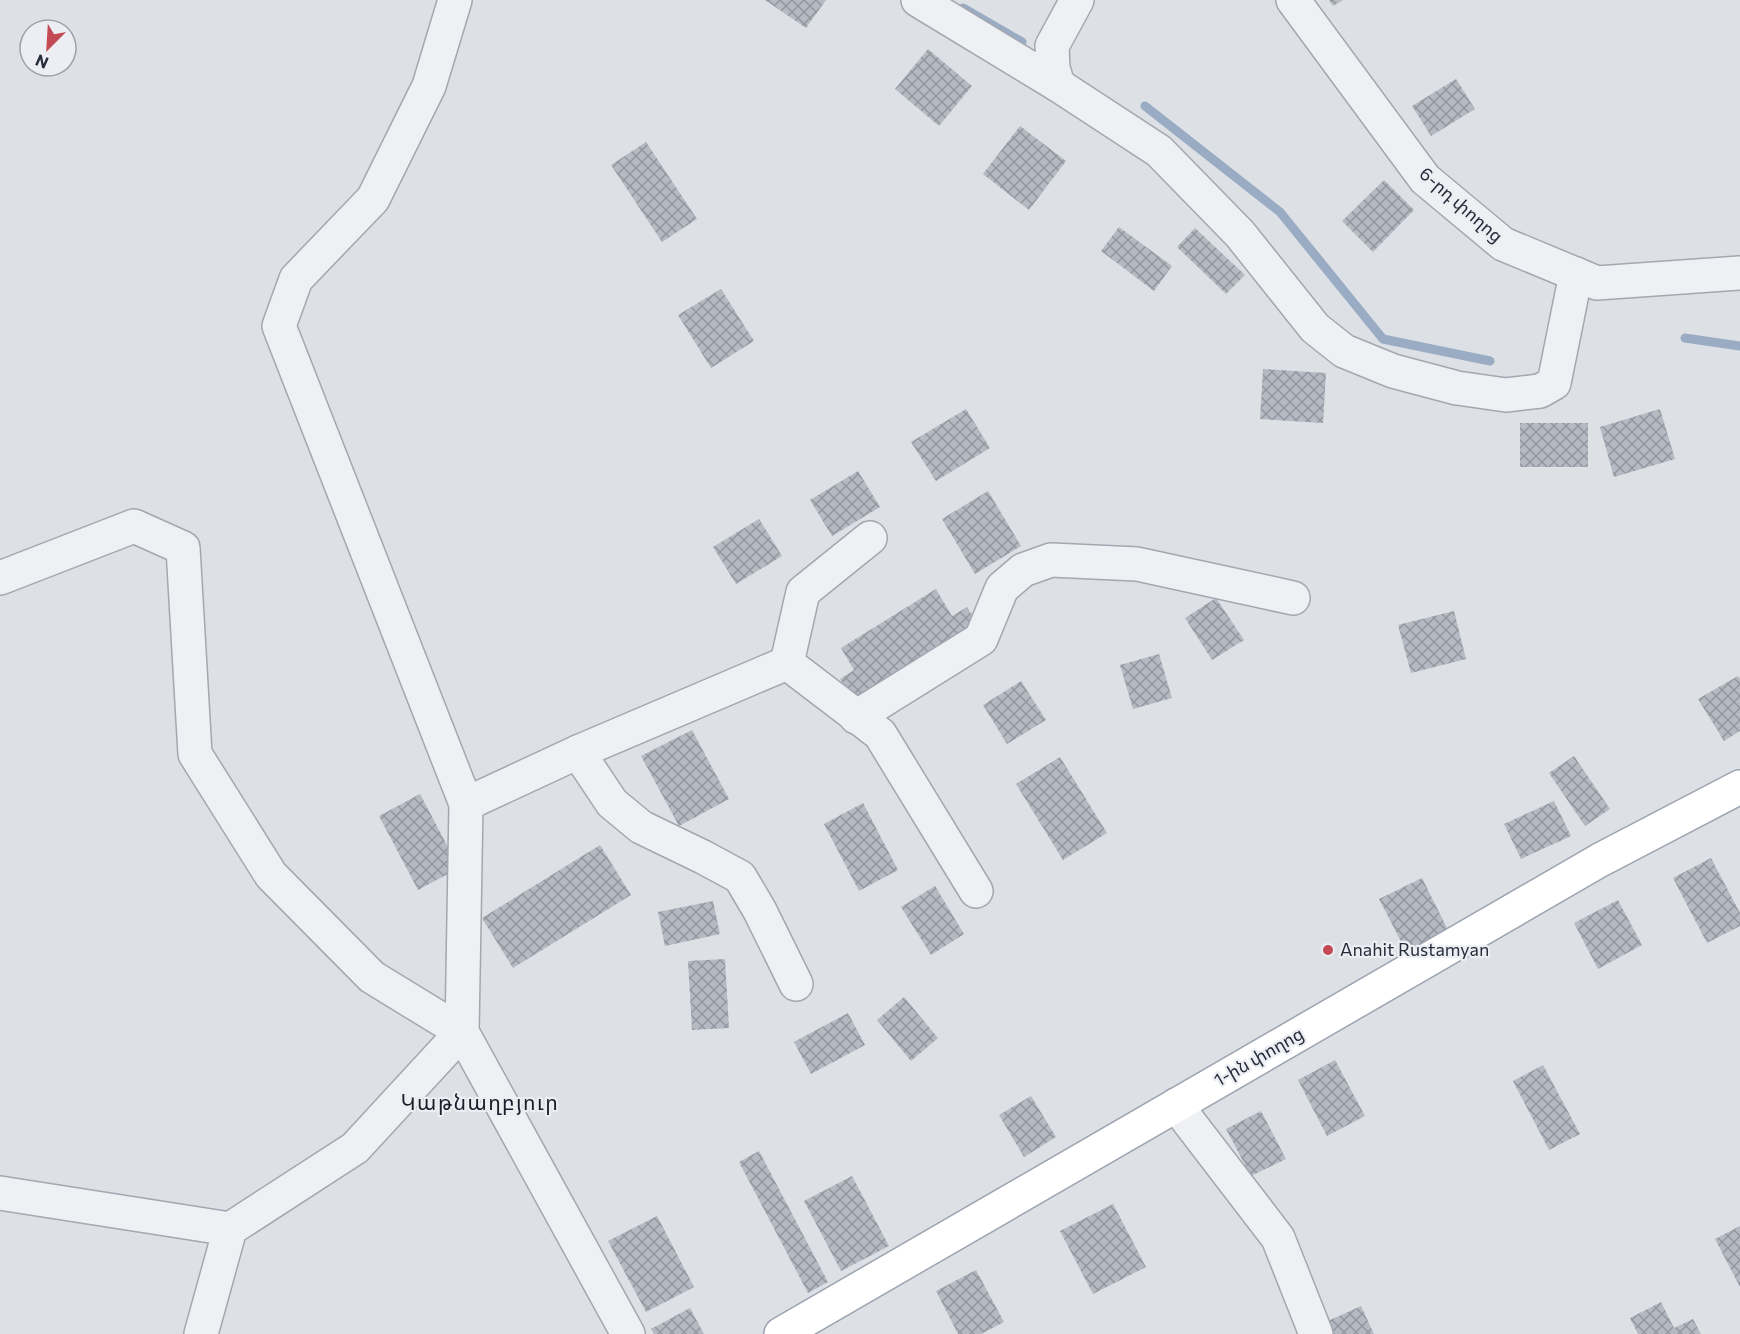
<svg xmlns="http://www.w3.org/2000/svg" width="1740" height="1334" viewBox="0 0 1740 1334" font-family="Commissioner,'Noto Sans Armenian',sans-serif">
<defs>
<pattern id="building-cross-hatch" width="8" height="8" patternUnits="userSpaceOnUse" patternTransform="scale(1.5)"><rect width="8" height="8" fill="#b4b9c2"/><path d="M0 0l8 8M0 8l8-8" fill="none" stroke="#92979f"/></pattern>
</defs>
<rect width="100%" height="100%" fill="#dde0e5"/>
<g fill="none" stroke-linecap="round" stroke-linejoin="round">
<!-- stream -->
<g stroke="#9aacc3" stroke-width="9">
<path d="M 963,8 L 1022,42"/>
<path d="M 1145,106 L 1280,212 L 1383,339 L 1490,361"/>
<path d="M 1685,338 L 1740,346"/>
</g>
</g>
<!-- building -->
<g fill="url(#building-cross-hatch)">
<path d="M 765,0 L 826,0 L 806,28 Z"/>
<path d="M 1329,0 L 1343,0 L 1333,6 Z"/>
<path d="M 928,49 L 972,86 L 939,126 L 895,89 Z"/>
<path d="M 1456,79 L 1475,109 L 1431,136 L 1412,106 Z"/>
<path d="M 1020,126 L 1066,161 L 1029,210 L 983,174 Z"/>
<path d="M 646,142 L 697,219 L 662,242 L 611,165 Z"/>
<path d="M 1384,180 L 1414,210 L 1373,252 L 1342,221 Z"/>
<path d="M 1119,227 L 1172,266 L 1154,291 L 1101,251 Z"/>
<path d="M 1195,228 L 1245,275 L 1226,294 L 1177,247 Z"/>
<path d="M 721,289 L 754,341 L 711,368 L 678,315 Z"/>
<path d="M 1263,369 L 1326,373 L 1323,423 L 1260,419 Z"/>
<path d="M 966,409 L 990,448 L 936,481 L 911,442 Z"/>
<path d="M 1660,409 L 1675,459 L 1614,477 L 1600,427 Z"/>
<rect x="1520" y="423" width="68" height="44"/>
<path d="M 858,471 L 880,507 L 832,536 L 810,500 Z"/>
<path d="M 988,491 L 1021,546 L 975,574 L 942,519 Z"/>
<path d="M 759,519 L 782,556 L 736,584 L 713,547 Z"/>
<path d="M 936,589 L 952,616 L 967,607 L 978,625 L 854,701 L 840,679 L 854,670 L 841,648 Z"/>
<path d="M 1216,598 L 1244,640 L 1212,660 L 1185,618 Z"/>
<path d="M 1454,611 L 1466,659 L 1411,673 L 1398,625 Z"/>
<path d="M 1159,654 L 1172,698 L 1133,709 L 1120,665 Z"/>
<path d="M 1738,676 L 1740,679 L 1740,731 L 1724,741 L 1698,699 Z"/>
<path d="M 1021,681 L 1046,720 L 1007,744 L 983,705 Z"/>
<path d="M 692,730 L 729,799 L 679,826 L 641,756 Z"/>
<path d="M 1574,756 L 1610,809 L 1585,826 L 1549,773 Z"/>
<path d="M 1060,757 L 1107,833 L 1063,860 L 1016,784 Z"/>
<path d="M 420,794 L 459,868 L 418,890 L 379,816 Z"/>
<path d="M 1554,801 L 1571,836 L 1521,859 L 1504,824 Z"/>
<path d="M 863,803 L 898,870 L 859,891 L 824,824 Z"/>
<path d="M 600,845 L 631,895 L 513,968 L 482,918 Z"/>
<path d="M 1711,858 L 1740,913 L 1740,926 L 1707,943 L 1673,878 Z"/>
<path d="M 1422,878 L 1450,934 L 1408,955 L 1379,899 Z"/>
<path d="M 935,886 L 964,934 L 931,955 L 901,907 Z"/>
<path d="M 1618,900 L 1642,945 L 1598,969 L 1574,923 Z"/>
<path d="M 713,901 L 720,934 L 665,946 L 658,912 Z"/>
<path d="M 725,959 L 729,1028 L 692,1030 L 688,961 Z"/>
<path d="M 904,997 L 938,1038 L 911,1061 L 877,1020 Z"/>
<path d="M 848,1013 L 865,1045 L 811,1074 L 794,1042 Z"/>
<path d="M 1335,1060 L 1365,1116 L 1327,1136 L 1298,1080 Z"/>
<path d="M 1543,1065 L 1580,1134 L 1549,1150 L 1513,1081 Z"/>
<path d="M 1031,1096 L 1056,1137 L 1024,1157 L 999,1115 Z"/>
<path d="M 1261,1111 L 1286,1159 L 1251,1176 L 1226,1129 Z"/>
<path d="M 759,1151 L 828,1282 L 808,1293 L 739,1162 Z"/>
<path d="M 852,1176 L 889,1246 L 841,1271 L 804,1201 Z"/>
<path d="M 1113,1204 L 1146,1267 L 1093,1294 L 1060,1231 Z"/>
<path d="M 657,1216 L 694,1287 L 646,1312 L 608,1241 Z"/>
<path d="M 1740,1226 L 1740,1287 L 1715,1239 Z"/>
<path d="M 976,1270 L 1004,1322 L 981,1334 L 958,1334 L 936,1291 Z"/>
<path d="M 1661,1302 L 1674,1328 L 1693,1319 L 1701,1334 L 1638,1334 L 1630,1318 Z"/>
<path d="M 1361,1306 L 1374,1334 L 1334,1334 L 1328,1321 Z"/>
<path d="M 690,1308 L 704,1334 L 654,1334 L 651,1329 Z"/>
</g>
<g fill="none" stroke-linecap="round" stroke-linejoin="round">
<defs>
<g id="minor">
<path d="M 455,0 L 429,86 L 373,199 L 296,279 L 279,326 L 466,804 L 462,1032 L 628,1334"/>
<path d="M 918,0 L 1058,85 L 1159,151 L 1240,234 L 1315,328 L 1344,351 L 1393,371 L 1457,388 L 1506,395 L 1540,391 L 1554,383 L 1576,274"/>
<path d="M 1293,0 L 1425,179 L 1503,244 L 1597,283 L 1740,273"/>
<path d="M 1058,85 L 1053,68 L 1052,46 L 1077,0"/>
<path d="M 870,538 L 803,592 L 787,663 L 880,734 L 976,891"/>
<path d="M 0,578 L 134,526 L 183,548 L 195,754 L 271,875 L 372,977 L 462,1032"/>
<path d="M 856,717 L 981,639 L 1002,588 L 1023,570 L 1051,560 L 1137,564 L 1293,598"/>
<path d="M 578,752 L 612,803 L 641,827 L 703,857 L 740,877 L 760,911 L 796,984"/>
<path d="M 466,804 L 578,752 L 787,663"/>
<path d="M 1176,1105 L 1278,1238 L 1316,1334"/>
<path d="M 0,1193 L 230,1229"/>
<path d="M 201,1334 L 230,1229 L 355,1148 L 462,1032"/>
</g>
<path id="major" d="M 781,1334 L 1600,860 L 1740,787"/>
</defs>
<!-- minor casing -->
<use href="#minor" stroke="#a3a7af" stroke-width="36"/>
<!-- major casing -->
<use href="#major" stroke="#9da3b0" stroke-width="36"/>
<!-- minor -->
<use href="#minor" stroke="#eff0f4" stroke-width="33"/>
<!-- major -->
<use href="#major" stroke="#fff" stroke-width="33"/>
</g>
<!-- markers -->
<circle fill="#c34a55" stroke="#eceef3" stroke-width="2" cx="1328" cy="950" r="6"/>
<g text-anchor="middle" stroke-width="4.5" stroke-linejoin="round" paint-order="stroke">
<!-- street labels -->
<g font-size="18" fill="#272d3b" stroke="#eceef3">
<text transform="translate(1461 205) rotate(41)" y="6">6-րդ փողոց</text>
<text transform="translate(1259 1057) rotate(-30)" y="6">1-ին փողոց</text>
</g>
<!-- poi labels -->
<g font-size="18" fill="#272d3b" stroke="#eceef3" text-anchor="start">
<text x="1340" y="956">Anahit Rustamyan</text>
</g>
<!-- quarter labels -->
<g font-size="21" letter-spacing="1.5" fill="#1a1f2b" stroke="#eceef3">
<text x="480" y="1110">Կաթնաղբյուր</text>
</g>
</g>
<!-- north arrow -->
<g transform="translate(48 48) rotate(204)"><circle r="28" fill="#eceef3" stroke="#9da1a9" stroke-width="1.5"/>
<path d="M0-4.5L10 22L0 15L-10 22Z" fill="#c34a55"/>
<text y="-9" font-size="16" font-weight="bold" text-anchor="middle" fill="#272d3b">N</text>
</g>
</svg>
